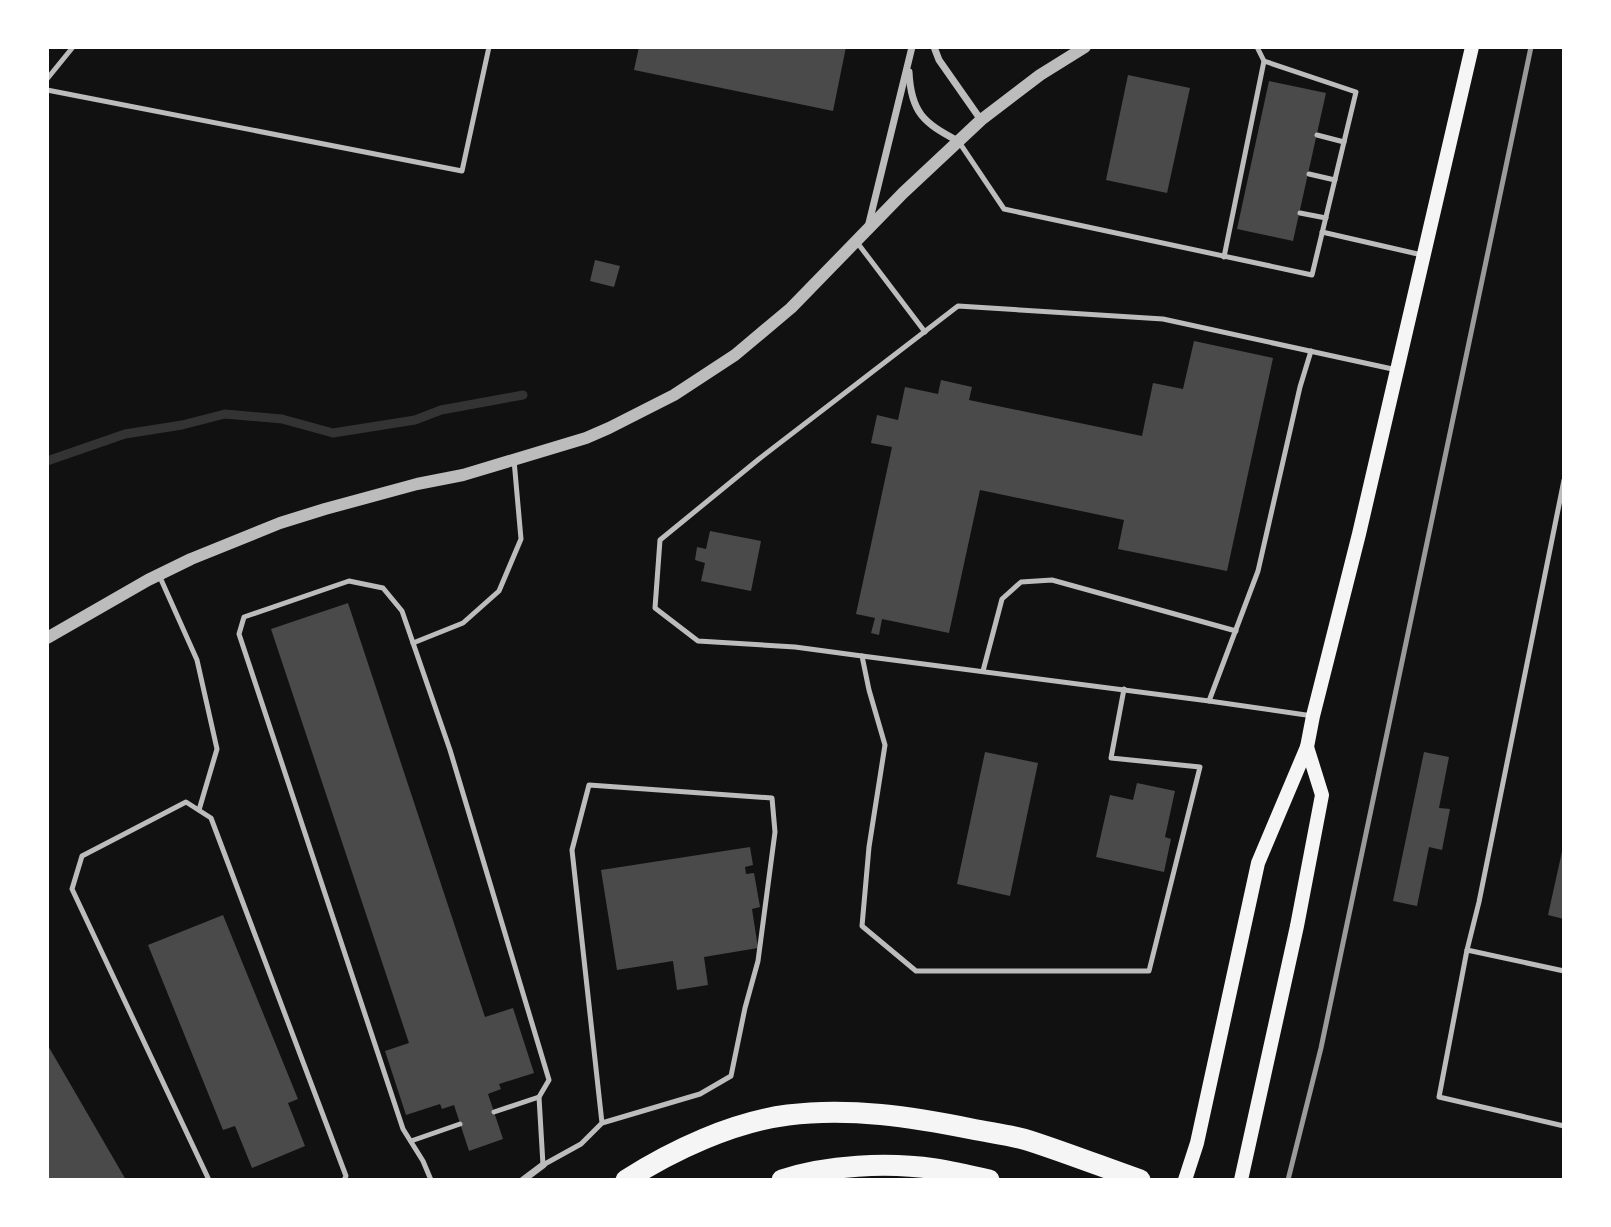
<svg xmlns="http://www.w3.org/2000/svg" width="1611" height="1227" viewBox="0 0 1611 1227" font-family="Manrope,sans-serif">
<rect width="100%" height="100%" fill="#111"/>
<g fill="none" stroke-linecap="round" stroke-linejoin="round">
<!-- stream -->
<path stroke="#333" stroke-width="9" d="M 47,461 L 125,434 L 182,425 L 225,414 L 282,419 L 333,433 L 415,420 L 441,410 L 523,395"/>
</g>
<!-- building -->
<g fill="#4a4a4a">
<path d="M 639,47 L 846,47 L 833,111 L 634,70 Z"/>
<path d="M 1128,75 L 1190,88 L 1167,193 L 1106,180 Z"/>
<path d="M 1269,81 L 1326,93 L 1293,241 L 1237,229 Z"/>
<path d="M 595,260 L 620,266 L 614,287 L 590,281 Z"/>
<path d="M 1194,341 L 1273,358 L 1227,571 L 1118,549 L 1124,520 L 980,490 L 949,633 L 882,619 L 879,635 L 871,633 L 875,618 L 856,614 L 892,447 L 871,443 L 877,415 L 898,420 L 905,387 L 938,394 L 941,380 L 972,387 L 969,400 L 1142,436 L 1153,383 L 1183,389 Z"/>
<path d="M 710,531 L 761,541 L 751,591 L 701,581 L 705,563 L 695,560 L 697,547 L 706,549 Z"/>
<path d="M 348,603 L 485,1017 L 513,1008 L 534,1073 L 499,1084 L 501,1089 L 488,1094 L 503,1139 L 469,1151 L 454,1105 L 442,1109 L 440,1104 L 406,1115 L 385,1051 L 409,1043 L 271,629 Z"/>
<path d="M 985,752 L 1038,763 L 1010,896 L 957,884 Z"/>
<path d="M 1424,752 L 1449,757 L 1439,808 L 1450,809 L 1442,850 L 1429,847 L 1417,906 L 1393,901 Z"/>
<path d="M 1137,783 L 1175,791 L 1165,837 L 1171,839 L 1164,872 L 1096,857 L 1110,795 L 1133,800 Z"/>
<path d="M 750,847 L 753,865 L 745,867 L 746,874 L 754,873 L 760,907 L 752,909 L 758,948 L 704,957 L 708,985 L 677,990 L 673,961 L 617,970 L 601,870 Z"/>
<path d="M 1563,847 L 1564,847 L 1564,919 L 1548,915 Z"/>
<path d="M 223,915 L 298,1099 L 288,1103 L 305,1146 L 252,1168 L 235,1126 L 223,1130 L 148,945 Z"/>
<path d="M 47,1044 L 126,1180 L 47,1180 Z"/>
</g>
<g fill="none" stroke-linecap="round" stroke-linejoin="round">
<!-- service -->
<g stroke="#bcbcbc" stroke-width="5">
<path d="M 47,79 L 73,47"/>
<path d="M 47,90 L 462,171 L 489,47"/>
<path d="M 1317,135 L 1344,142"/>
<path d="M 959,142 L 1004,209 L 1312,275 L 1356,92 L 1264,61 L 1257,47"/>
<path d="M 1309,174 L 1335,180"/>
<path d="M 1300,213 L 1326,218"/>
<path d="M 1322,232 L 1422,255"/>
<path d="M 856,241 L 925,332"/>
<path d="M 1224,257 L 1264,61"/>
<path d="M 1311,351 L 1300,387 L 1258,571 L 1209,701 L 1313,716"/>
<path d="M 1564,480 L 1479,902 L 1467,950 L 1564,971"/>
<path d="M 159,575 L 197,660 L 217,749 L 199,810"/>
<path d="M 413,643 L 463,623 L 499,591 L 521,539 L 514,460"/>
<path d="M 862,656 L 1209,701"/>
<path d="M 983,671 L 1002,599 L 1021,582 L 1052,580 L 1236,631"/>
<path d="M 1124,689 L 1111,758 L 1200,767 L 1149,971 L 916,971 L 862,926 L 869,847 L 885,745 L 869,690 L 862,656 L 795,647 L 698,641 L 655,608 L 660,540 L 759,459 L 958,306 L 1163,319 L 1397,370"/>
<path d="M 1467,950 L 1439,1097 L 1564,1126"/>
<path d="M 494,1112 L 539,1097"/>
<path d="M 411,1141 L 460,1124"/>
<path d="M 209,1180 L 72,889 L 82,856 L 186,802 L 211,818 L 346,1176 L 344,1180"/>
<path d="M 431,1180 L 423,1161 L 403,1129 L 239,634 L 244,617 L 349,581 L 383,588 L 402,611 L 450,750 L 549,1080 L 539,1097 L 543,1165 L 581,1144 L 602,1123 L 700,1094 L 731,1076 L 745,1008 L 758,961 L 775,832 L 772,798 L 589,785 L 572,850 L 602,1123"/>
</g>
<!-- minor -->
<g stroke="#bcbcbc" stroke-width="7">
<path d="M 934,47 L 939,60 L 981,120"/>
<path d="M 909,72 C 911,113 924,123 958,141"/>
<path d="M 868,227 L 912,47"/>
<path d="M 523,1180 L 543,1165"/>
</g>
<!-- tertiary -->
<path stroke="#bcbcbc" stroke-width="12" d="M 47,638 L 148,580 L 191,559 L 280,523 L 325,509 L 417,484 L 463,475 L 586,438 L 609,428 L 674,395 L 735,355 L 791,308 L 903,193 L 981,120 L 1040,75 L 1085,47"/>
<!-- secondary -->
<g stroke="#f5f5f5" stroke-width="14">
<path d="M 1185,1180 L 1197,1143 L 1258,863 L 1307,747 L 1313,716 L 1359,534 L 1472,47"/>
<path d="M 1241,1180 L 1297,926 L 1322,795 L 1307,747"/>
</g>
<!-- motorway -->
<g stroke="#f5f5f5" stroke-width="21">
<path d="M 626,1180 C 673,1150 733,1122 788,1115 C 849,1107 913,1117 972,1129 C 991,1133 1011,1135 1030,1141 C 1067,1153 1103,1167 1140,1180"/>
<path d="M 782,1180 C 827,1165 888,1162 935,1169 C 953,1172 971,1176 989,1180"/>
</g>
<!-- rail -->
<path stroke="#9a9a9a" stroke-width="5" d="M 1288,1180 L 1321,1048 L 1531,47"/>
</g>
<!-- border -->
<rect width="1611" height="1227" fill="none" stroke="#ffffff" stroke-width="98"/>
</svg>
